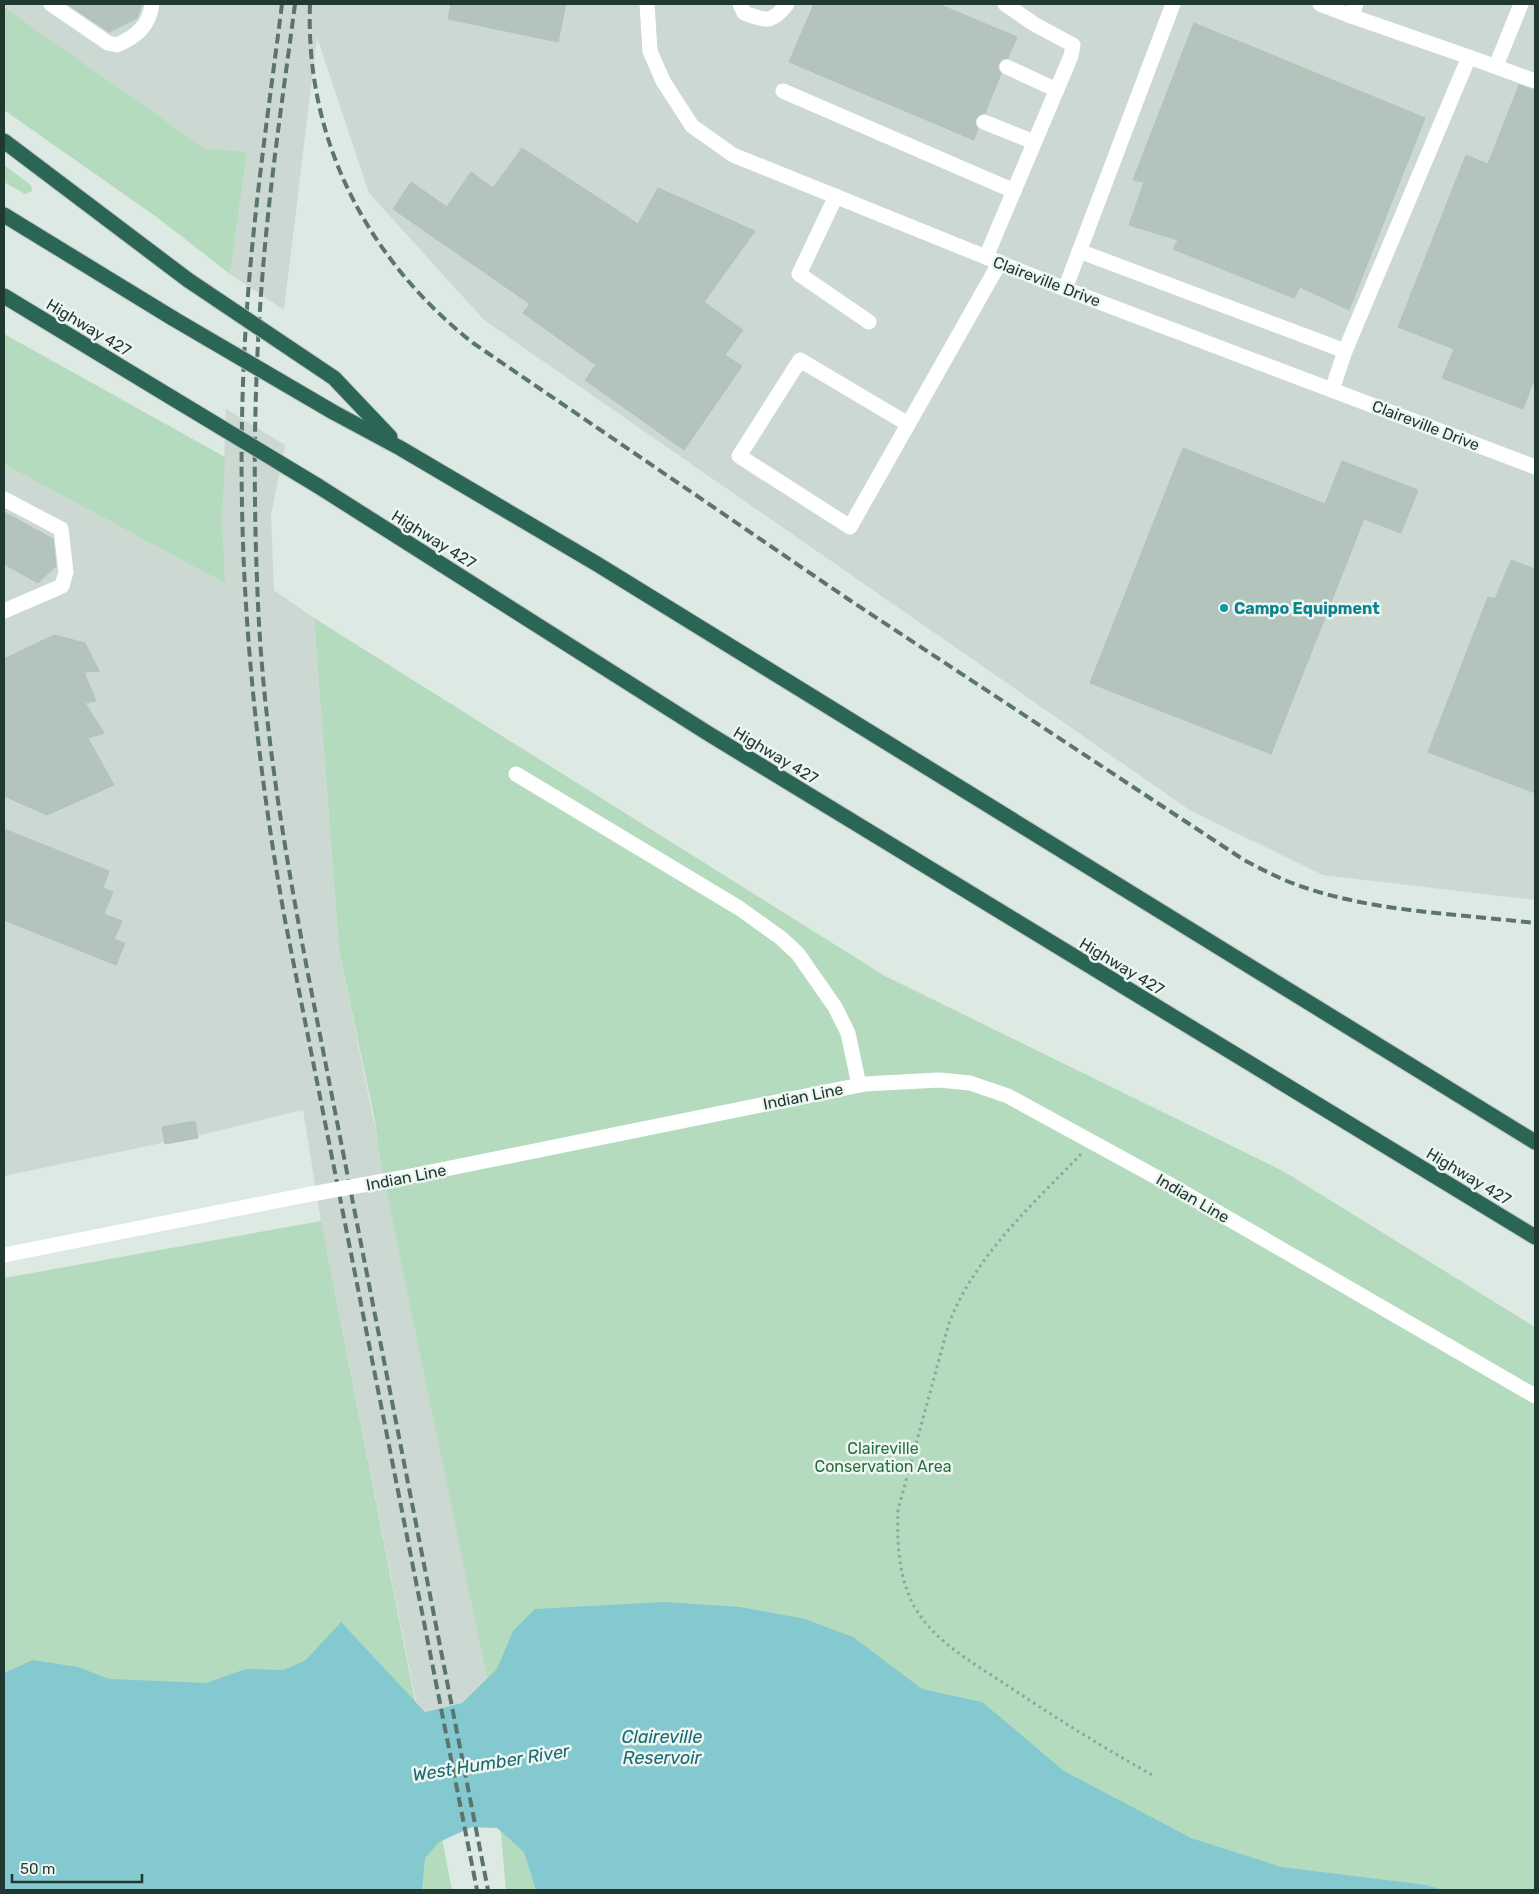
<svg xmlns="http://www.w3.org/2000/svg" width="1539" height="1894" viewBox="0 0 1539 1894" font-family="Rubik,sans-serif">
<rect width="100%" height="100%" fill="#dde9e3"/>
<!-- built -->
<g fill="#ccd9d2">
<path d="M 4,4 L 1535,4 L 1535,900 L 1323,875 L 1191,811 L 484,320 L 369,193 L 317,37 L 284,310 L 230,274 L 247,152 L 204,148 L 4,7 Z"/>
<path d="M 226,409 L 285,445 L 271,515 L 274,590 L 314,618 L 339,950 L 487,1679 L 462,1703 L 425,1712 L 416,1702 L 321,1221 L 303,1110 L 205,1134 L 4,1176 L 4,464 L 224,582 L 222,520 Z"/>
</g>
<!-- green -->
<g fill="#b5dbbe">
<path d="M 4,7 L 204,148 L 247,152 L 230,274 L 158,218 L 4,110 Z"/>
<path d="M 4,165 L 31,185 L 32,191 L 25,194 L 4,182 Z"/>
<path d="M 4,334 L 225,457 L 222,520 L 225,583 L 4,464 Z"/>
<path d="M 314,618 L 885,976 L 1283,1171 L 1535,1327 L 1535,1890 L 506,1890 L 487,1679 L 381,1164 L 374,1116 L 339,950 Z"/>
<path d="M 321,1221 L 452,1890 L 4,1890 L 4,1278 Z"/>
</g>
<!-- water -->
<path fill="#84c8d0" d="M 664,1602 L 740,1607 L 805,1619 L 853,1637 L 922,1689 L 982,1702 L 1064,1771 L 1191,1838 L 1281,1867 L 1426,1885 L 1443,1890 L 536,1890 L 524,1852 L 497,1828 L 472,1827 L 439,1842 L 425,1858 L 422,1890 L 4,1890 L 4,1673 L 33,1660 L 78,1667 L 109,1679 L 206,1683 L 246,1669 L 284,1670 L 306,1660 L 341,1622 L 425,1712 L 462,1703 L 497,1669 L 513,1631 L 535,1609 Z"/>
<!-- building -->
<g fill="#b3c4bc" stroke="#b0c3ba">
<path d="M 67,4 L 142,4 L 137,18 L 109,32 Z"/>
<path d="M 451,4 L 566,4 L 558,42 L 448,19 Z"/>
<path d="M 814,4 L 938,4 L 1017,37 L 1008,58 L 1002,59 L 998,64 L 998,68 L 1001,74 L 985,113 L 976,118 L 975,124 L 978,129 L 974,140 L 789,62 Z"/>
<path d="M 1194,23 L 1425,118 L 1349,310 L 1300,287 L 1294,298 L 1173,249 L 1178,240 L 1129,225 L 1144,182 L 1133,180 Z"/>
<path d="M 1519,85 L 1535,90 L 1535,377 L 1523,409 L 1442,378 L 1454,349 L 1398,327 L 1466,155 L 1488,164 Z"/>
<path d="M 522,148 L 638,224 L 658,188 L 755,231 L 704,302 L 743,330 L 725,355 L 742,366 L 684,450 L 585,380 L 596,365 L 523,313 L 530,304 L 393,209 L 411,182 L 447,207 L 471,172 L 493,188 Z"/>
<path d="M 1183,448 L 1325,504 L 1342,461 L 1418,490 L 1401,533 L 1364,519 L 1271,754 L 1090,683 Z"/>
<path d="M 4,512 L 53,539 L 56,566 L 38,583 L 4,564 Z"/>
<path d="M 1511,560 L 1535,569 L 1535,793 L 1428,752 L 1488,597 L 1495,599 Z"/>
<path d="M 54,635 L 85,643 L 99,671 L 84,672 L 96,701 L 85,703 L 104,733 L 88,738 L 114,785 L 47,815 L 4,796 L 4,659 Z"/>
<path d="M 4,829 L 109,871 L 103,888 L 113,892 L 104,914 L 122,921 L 114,939 L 125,943 L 116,965 L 4,920 Z"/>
<path d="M 195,1121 L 198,1138 L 165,1144 L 162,1127 Z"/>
</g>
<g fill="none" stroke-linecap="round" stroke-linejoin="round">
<defs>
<g id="highway">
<path d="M 4,141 L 188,280"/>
<path d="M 4,215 L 174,319"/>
<path d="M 4,296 L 174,399"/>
<path d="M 334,378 L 390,437"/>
<path d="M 333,412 L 400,448 L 597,564 L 1535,1142"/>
<path d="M 318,486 L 709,734 L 1535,1237"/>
</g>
</defs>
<!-- highway casing -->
<use href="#highway" stroke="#bcc4c1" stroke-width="17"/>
<!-- path -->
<path stroke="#7dad9c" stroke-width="3" stroke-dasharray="2.5 4" stroke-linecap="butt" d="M 1081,1154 C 1031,1206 976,1255 949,1323 L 898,1510 C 897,1542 898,1576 914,1606 C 935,1643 974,1663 1008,1686 C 1056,1718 1104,1748 1154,1776"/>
<!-- minor -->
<g stroke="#fff" stroke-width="15">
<path d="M 51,4 L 108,43 L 117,45 C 137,36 149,26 152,4"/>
<path d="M 647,4 L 650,51 L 663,81 L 692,126 L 733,155 L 1065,289 L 1535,467"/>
<path d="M 740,4 L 744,13 C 767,21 771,24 787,4"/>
<path d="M 1320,4 L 1351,16 L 1356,4"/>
<path d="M 1469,57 L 1535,81"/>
<path d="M 1496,66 L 1521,4"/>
<path d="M 1007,67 L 1057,90"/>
<path d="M 783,91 L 1014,191"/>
<path d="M 984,122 L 1034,142"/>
<path d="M 836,196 L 799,274 L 869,322"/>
<path d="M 1079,251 L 1345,351 L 1332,390"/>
<path d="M 986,257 L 1071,56 L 1073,45 L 1034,24 L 1005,4"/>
<path d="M 1065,289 L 1173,4"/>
<path d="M 1345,351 L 1469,57 L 1351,16"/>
<path d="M 908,424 L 800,360 L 739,456 L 850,527 L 1000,262"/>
<path d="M 4,499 L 61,529 L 66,572 L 62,586 L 4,611"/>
<path d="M 516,774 L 739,908 L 781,938 L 798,954 L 835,1007 L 848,1033 L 859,1085"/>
<path d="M 401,1178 L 865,1084 L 939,1080 L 970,1083 L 1008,1096 L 1167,1183 L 1535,1396"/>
<path d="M 4,1255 L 306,1195"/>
</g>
<!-- highway -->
<use href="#highway" stroke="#2b6556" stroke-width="15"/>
<!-- rail -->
<g stroke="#59756c" stroke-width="4" stroke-dasharray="10 5" stroke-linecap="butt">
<path d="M 282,4 C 268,115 251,227 245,340 C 234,536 250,726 285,920 L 477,1890"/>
<path d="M 295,4 C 283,96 269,188 262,281 C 253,395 253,511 259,624 C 266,742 286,858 308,974 L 488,1890"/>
<path d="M 310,4 C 305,140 367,259 473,343 L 851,601 L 1244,860 C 1263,870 1282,880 1303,887 C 1376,912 1459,914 1535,923"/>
</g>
<defs>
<g id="highway-bridge">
<path d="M 188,280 L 334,378"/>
<path d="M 174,319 L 333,412"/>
<path d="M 174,399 L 318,486"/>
</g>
</defs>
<!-- highway-bridge casing -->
<use href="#highway-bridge" stroke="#bcc4c1" stroke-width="17" stroke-linecap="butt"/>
<!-- minor-bridge -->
<path stroke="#fff" stroke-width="15" d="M 306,1195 L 401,1178"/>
<!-- highway-bridge -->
<use href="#highway-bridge" stroke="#2b6556" stroke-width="15"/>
</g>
<!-- markers -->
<circle fill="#0f9aa8" stroke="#edf6f1" stroke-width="2" cx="1224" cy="608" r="5"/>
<g text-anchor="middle" stroke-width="5" stroke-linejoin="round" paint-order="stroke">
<!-- street labels -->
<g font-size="16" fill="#1f3931" stroke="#edf6f1">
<text transform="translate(1047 281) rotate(21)" y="6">Claireville Drive</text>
<text transform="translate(89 327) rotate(31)" y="6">Highway 427</text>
<text transform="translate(1426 425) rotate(21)" y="6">Claireville Drive</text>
<text transform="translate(434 539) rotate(32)" y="6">Highway 427</text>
<text transform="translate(776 755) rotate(31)" y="6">Highway 427</text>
<text transform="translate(1122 966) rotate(31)" y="6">Highway 427</text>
<text transform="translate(803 1096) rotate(-11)" y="6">Indian Line</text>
<text transform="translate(1469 1176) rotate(31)" y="6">Highway 427</text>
<text transform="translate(406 1177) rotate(-11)" y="6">Indian Line</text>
<text transform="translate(1193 1198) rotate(30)" y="6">Indian Line</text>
</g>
<!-- culture labels -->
<g font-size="16" font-weight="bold" fill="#0d838f" stroke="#edf6f1" text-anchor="start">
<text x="1234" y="614">Campo Equipment</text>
</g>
<!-- park labels -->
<g font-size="16" fill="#296f41" stroke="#edf6f1">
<text x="883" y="1454">Claireville<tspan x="883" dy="18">Conservation Area</tspan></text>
</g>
<!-- water labels -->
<g font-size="18" font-style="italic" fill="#1a6974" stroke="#edf6f1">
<text x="662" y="1743">Claireville<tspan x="662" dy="21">Reservoir</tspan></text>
<text transform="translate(491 1763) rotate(-9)" y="6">West Humber River</text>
</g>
</g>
<!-- border -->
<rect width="1539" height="1894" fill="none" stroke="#1f3931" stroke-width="10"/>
<!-- scale -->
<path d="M12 1874v8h130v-8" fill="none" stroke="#1f3931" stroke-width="2.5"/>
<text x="20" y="1874" font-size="15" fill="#1f3931" stroke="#edf6f1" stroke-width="4" paint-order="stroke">50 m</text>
</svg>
